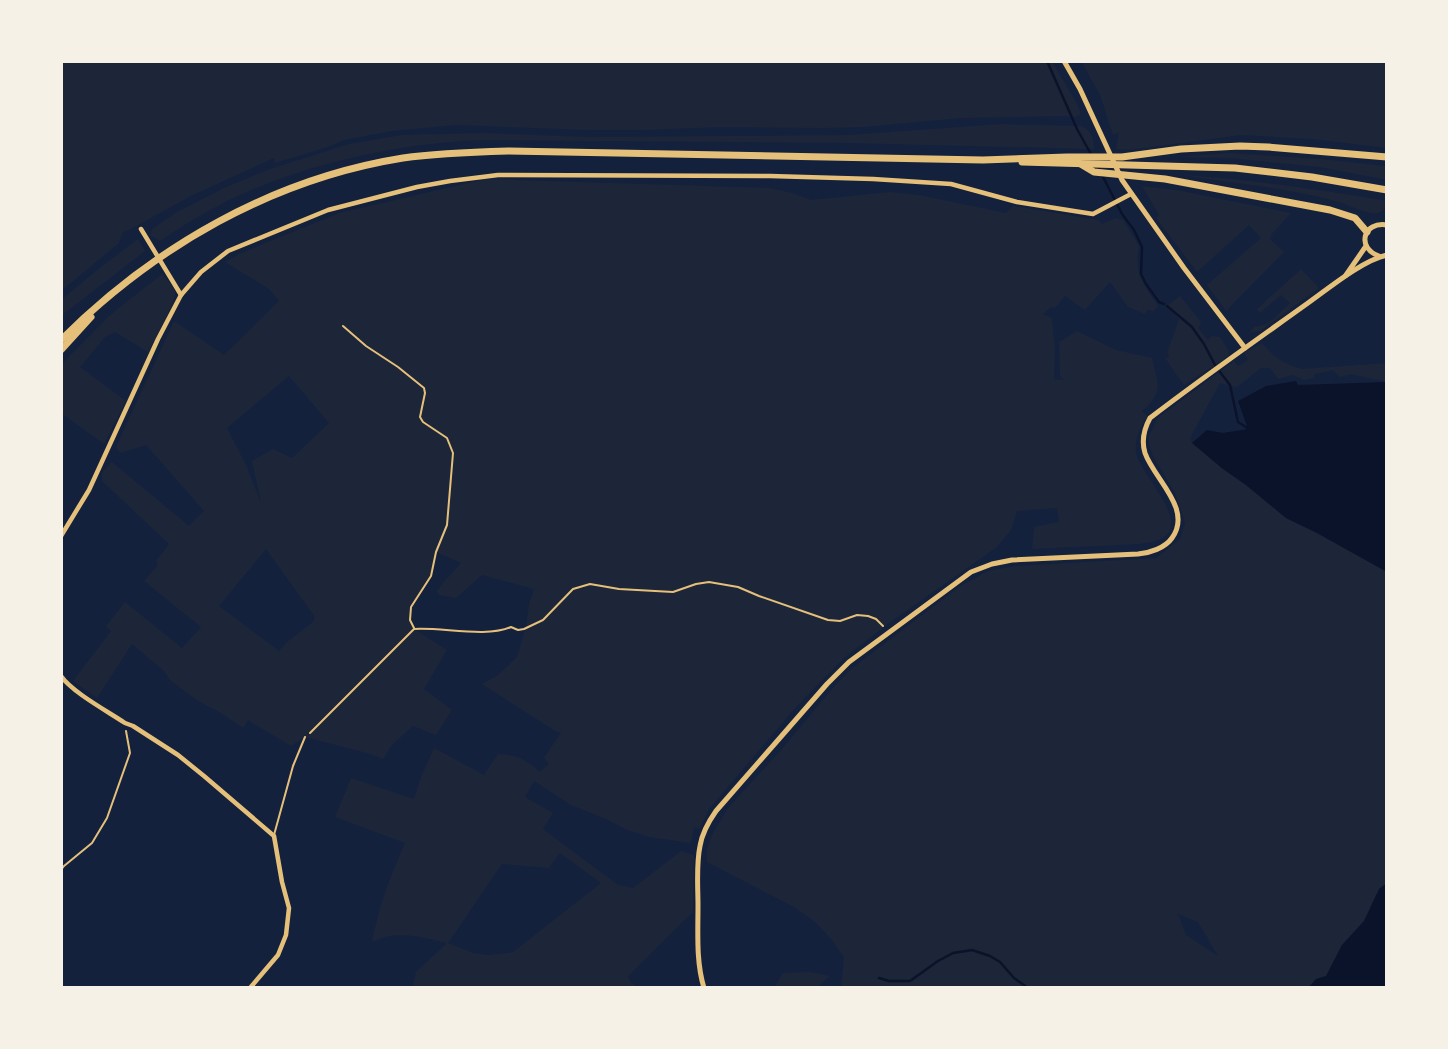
<svg xmlns="http://www.w3.org/2000/svg" width="1448" height="1049" viewBox="0 0 1448 1049" font-family="Bitter,serif">
<rect width="100%" height="100%" fill="#14213d"/>
<!-- green -->
<g fill="#1d2539" fill-rule="evenodd">
<path d="M 61,61 L 1052,61 L 1077,104 L 1081,114 L 1076,117 L 1063,116 L 961,118 L 864,127 L 822,128 L 720,127 L 643,130 L 587,130 L 456,125 L 392,131 L 344,140 L 328,147 L 275,163 L 274,158 L 193,195 L 129,230 L 123,232 L 119,243 L 61,291 Z"/>
<path d="M 1081,61 L 1118,61 L 1121,64 L 1123,61 L 1387,61 L 1387,148 L 1312,139 L 1241,135 L 1128,150 L 1116,149 L 1119,133 L 1113,135 L 1100,95 Z"/>
<path d="M 1000,124 L 1081,126 C 1091,129 1094,139 1094,149 L 849,143 L 478,140 C 384,145 278,169 196,218 C 184,225 172,233 160,241 L 150,235 L 152,229 L 177,212 L 224,188 L 270,169 L 349,144 L 402,135 L 482,133 L 588,137 L 849,135 Z"/>
<path d="M 1229,153 L 1321,159 L 1387,166 L 1387,180 L 1320,167 L 1228,158 L 1176,157 Z"/>
<path d="M 1183,175 C 1252,180 1319,189 1387,201 L 1387,207 C 1384,209 1381,212 1378,213 C 1372,216 1350,206 1342,203 C 1291,188 1236,184 1183,175 Z"/>
<path d="M 486,179 L 770,188 L 792,193 L 811,200 L 890,192 L 919,195 L 1006,213 L 1013,206 L 1099,220 L 1102,224 L 1116,218 L 1123,220 L 1139,246 C 1133,273 1144,285 1158,306 L 1153,312 L 1148,309 L 1145,314 L 1128,307 L 1110,282 L 1085,310 L 1065,296 L 1055,308 L 1051,307 L 1043,314 L 1052,318 L 1055,350 L 1054,379 L 1064,380 L 1060,376 L 1059,342 L 1077,331 L 1116,350 L 1152,358 C 1158,384 1164,392 1142,411 L 1147,416 C 1141,426 1134,440 1136,452 C 1140,474 1181,511 1169,532 C 1164,541 1148,543 1139,544 L 1032,549 L 1034,527 L 1059,522 L 1057,508 L 1017,511 L 1011,530 L 997,547 L 889,623 L 844,658 L 795,708 L 709,809 L 700,829 L 694,827 L 691,843 L 649,837 L 625,829 L 606,819 L 571,805 L 534,781 L 525,797 L 553,813 L 543,829 L 618,885 L 633,888 L 681,851 L 694,855 L 693,912 L 628,976 L 631,983 L 641,988 L 415,988 L 413,985 L 416,972 L 447,943 C 419,937 399,929 372,942 C 378,909 391,874 405,843 L 335,817 L 351,778 L 414,799 L 421,777 L 434,748 L 484,775 L 498,754 C 514,754 528,760 539,772 L 549,764 L 544,758 L 561,733 L 555,731 L 482,684 L 498,675 L 517,657 L 526,627 L 529,604 L 534,589 L 482,575 L 456,598 L 439,595 L 437,591 L 443,583 L 461,563 L 436,552 L 431,576 L 409,607 L 410,620 L 414,629 L 447,650 L 424,689 L 452,710 L 436,735 L 413,726 L 392,745 L 383,759 L 367,753 L 305,737 L 291,746 L 248,720 L 243,728 L 219,712 L 198,701 L 170,680 L 164,671 L 132,644 L 97,698 L 73,681 L 111,631 L 106,626 L 125,602 L 182,648 L 201,627 L 144,581 L 158,565 L 156,561 L 169,544 L 102,481 L 102,472 L 112,462 L 189,526 L 204,511 L 146,445 L 120,453 L 116,447 L 174,321 L 224,355 L 279,301 L 269,289 L 225,262 L 239,254 L 339,213 ZM 289,376 L 329,423 L 292,458 L 273,449 L 252,461 L 261,503 L 246,465 L 227,428 ZM 266,549 L 315,617 L 313,622 L 287,642 L 279,651 L 219,606 ZM 560,853 L 601,883 L 513,952 L 489,955 L 473,953 L 448,943 L 502,864 L 549,868 Z"/>
<path d="M 1142,186 L 1177,190 L 1291,213 L 1272,234 L 1270,239 L 1284,252 L 1226,311 L 1207,285 L 1261,238 L 1249,225 L 1197,272 L 1156,218 L 1159,215 Z"/>
<path d="M 138,239 L 145,251 L 61,316 L 61,300 L 101,267 Z"/>
<path d="M 1301,269 L 1319,288 L 1260,331 L 1250,332 L 1254,327 L 1269,323 L 1290,303 L 1281,295 L 1260,313 L 1257,309 Z"/>
<path d="M 162,274 C 166,280 174,286 175,293 C 175,304 154,340 148,352 L 115,332 L 105,337 L 80,367 L 126,401 L 104,444 L 61,413 L 61,365 L 109,316 Z"/>
<path d="M 1180,296 L 1201,322 L 1198,328 L 1208,340 L 1212,336 L 1220,337 L 1228,350 L 1228,355 L 1224,359 L 1184,385 L 1165,358 L 1168,358 L 1169,354 L 1167,353 L 1179,319 L 1166,307 Z"/>
<path d="M 1262,343 C 1275,358 1282,363 1302,369 L 1387,363 L 1387,382 L 1350,374 L 1340,377 L 1333,370 L 1315,374 L 1313,378 L 1304,380 L 1293,375 L 1278,379 L 1270,368 L 1261,368 L 1237,387 L 1230,386 L 1220,383 L 1190,438 L 1192,443 L 1223,469 L 1246,485 L 1286,518 L 1317,533 L 1387,572 L 1387,883 L 1379,889 L 1364,921 L 1342,945 L 1326,976 L 1316,979 L 1308,988 L 841,988 L 844,957 L 831,939 L 815,922 L 794,907 L 707,862 L 707,848 L 713,833 L 728,808 L 781,750 L 831,690 L 851,669 L 959,587 L 988,571 L 1015,566 L 1156,558 L 1180,539 L 1185,523 L 1175,493 L 1153,456 L 1149,446 L 1149,436 L 1158,418 L 1234,361 L 1238,366 L 1248,360 L 1244,353 ZM 1178,914 L 1198,922 L 1218,956 L 1186,935 Z"/>
<path d="M 810,972 L 829,976 L 817,988 L 774,988 L 783,973 Z"/>
</g>
<!-- water -->
<g fill="#0b132b">
<path d="M 1296,381 L 1298,385 L 1387,382 L 1387,572 L 1317,533 L 1286,518 L 1246,485 L 1223,469 L 1192,443 L 1207,430 L 1223,433 L 1248,429 L 1238,401 L 1266,386 Z"/>
<path d="M 1387,883 L 1387,988 L 1308,988 L 1316,979 L 1326,976 L 1342,945 L 1364,921 L 1379,889 Z"/>
</g>
<g fill="none" stroke-linecap="round" stroke-linejoin="round">
<!-- stream -->
<g stroke="#0b132b" stroke-width="2.5">
<path d="M 1047,61 L 1077,129 L 1092,156"/>
<path d="M 1097,165 L 1122,214 L 1134,230 L 1142,247 L 1141,274 L 1146,284 L 1159,302 L 1164,304"/>
<path d="M 1167,306 L 1192,327 L 1204,344 L 1215,365"/>
<path d="M 1220,372 L 1230,385 L 1238,422 L 1249,429"/>
<path d="M 879,978 L 889,981 L 910,981 L 938,961 L 953,953 L 972,950 L 990,956 L 1000,962 L 1014,978 L 1028,988"/>
</g>
<!-- path -->
<g stroke="#e5c07b" stroke-width="2">
<path d="M 343,326 L 366,346 L 398,367 L 424,388 L 425,393 L 420,417 L 423,422 L 447,438 L 453,453 L 447,525 L 436,552 L 431,576 L 411,607 L 410,620 L 414,628"/>
<path d="M 310,733 L 414,629 C 442,627 486,638 511,627 L 518,630 L 524,629 L 543,620 L 573,589 L 590,584 L 619,589 L 673,592 L 696,584 L 709,582 L 738,587 L 759,596 L 828,620 L 840,621 L 857,615 L 868,616 L 876,619 L 883,626"/>
<path d="M 61,870 L 64,866 L 92,843 L 107,818 L 130,753 L 126,731"/>
</g>
<!-- service -->
<path stroke="#e5c07b" stroke-width="2" d="M 274,835 L 293,766 L 305,737"/>
<!-- minor -->
<g stroke="#e5c07b" stroke-width="4.5">
<path d="M 141,229 L 181,295"/>
<path d="M 61,536 L 89,490 L 158,339 L 181,295 L 201,272 L 228,251 L 328,210 L 417,187 L 450,181 L 498,175 L 770,176 L 873,179 L 951,184 L 1017,202 L 1093,214 L 1131,194"/>
<path d="M 61,676 C 72,692 107,711 125,723 L 133,726 L 178,755 L 204,776 L 274,836 L 282,882 L 289,908 L 286,935 L 278,955 L 250,988"/>
</g>
<!-- tertiary -->
<g stroke="#e5c07b" stroke-width="5">
<path d="M 1064,61 L 1080,89 L 1122,180 L 1184,268 L 1245,348"/>
<path d="M 1379,256 C 1356,248 1363,221 1387,225"/>
<path d="M 1346,275 L 1366,246"/>
<path d="M 704,988 C 696,962 698,933 698,906 C 698,886 696,865 700,846 C 702,833 709,821 716,811 L 827,684 L 849,662 L 971,572 L 992,564 L 1012,560 L 1138,554 C 1150,553 1165,548 1172,538 C 1193,509 1154,479 1145,453 C 1141,440 1144,429 1150,418 C 1202,378 1255,341 1308,303 C 1329,288 1363,260 1387,255"/>
</g>
<!-- primary -->
<path stroke="#e5c07b" stroke-width="7" d="M 1022,162 L 1235,168 L 1312,177 L 1387,190"/>
<!-- trunk -->
<g stroke="#e5c07b" stroke-width="7">
<path d="M 1079,163 L 1094,172 L 1165,179 L 1330,210 L 1355,218 L 1367,232"/>
<path d="M 61,340 C 154,247 272,179 403,158 C 438,153 474,152 509,151 L 983,160 L 1067,157 L 1122,157 L 1181,149 L 1240,146 L 1268,147 L 1387,157"/>
<path d="M 61,350 L 91,317"/>
</g>
</g>
<!-- border -->
<rect width="1448" height="1049" fill="none" stroke="#f6f1e7" stroke-width="126"/>
</svg>
